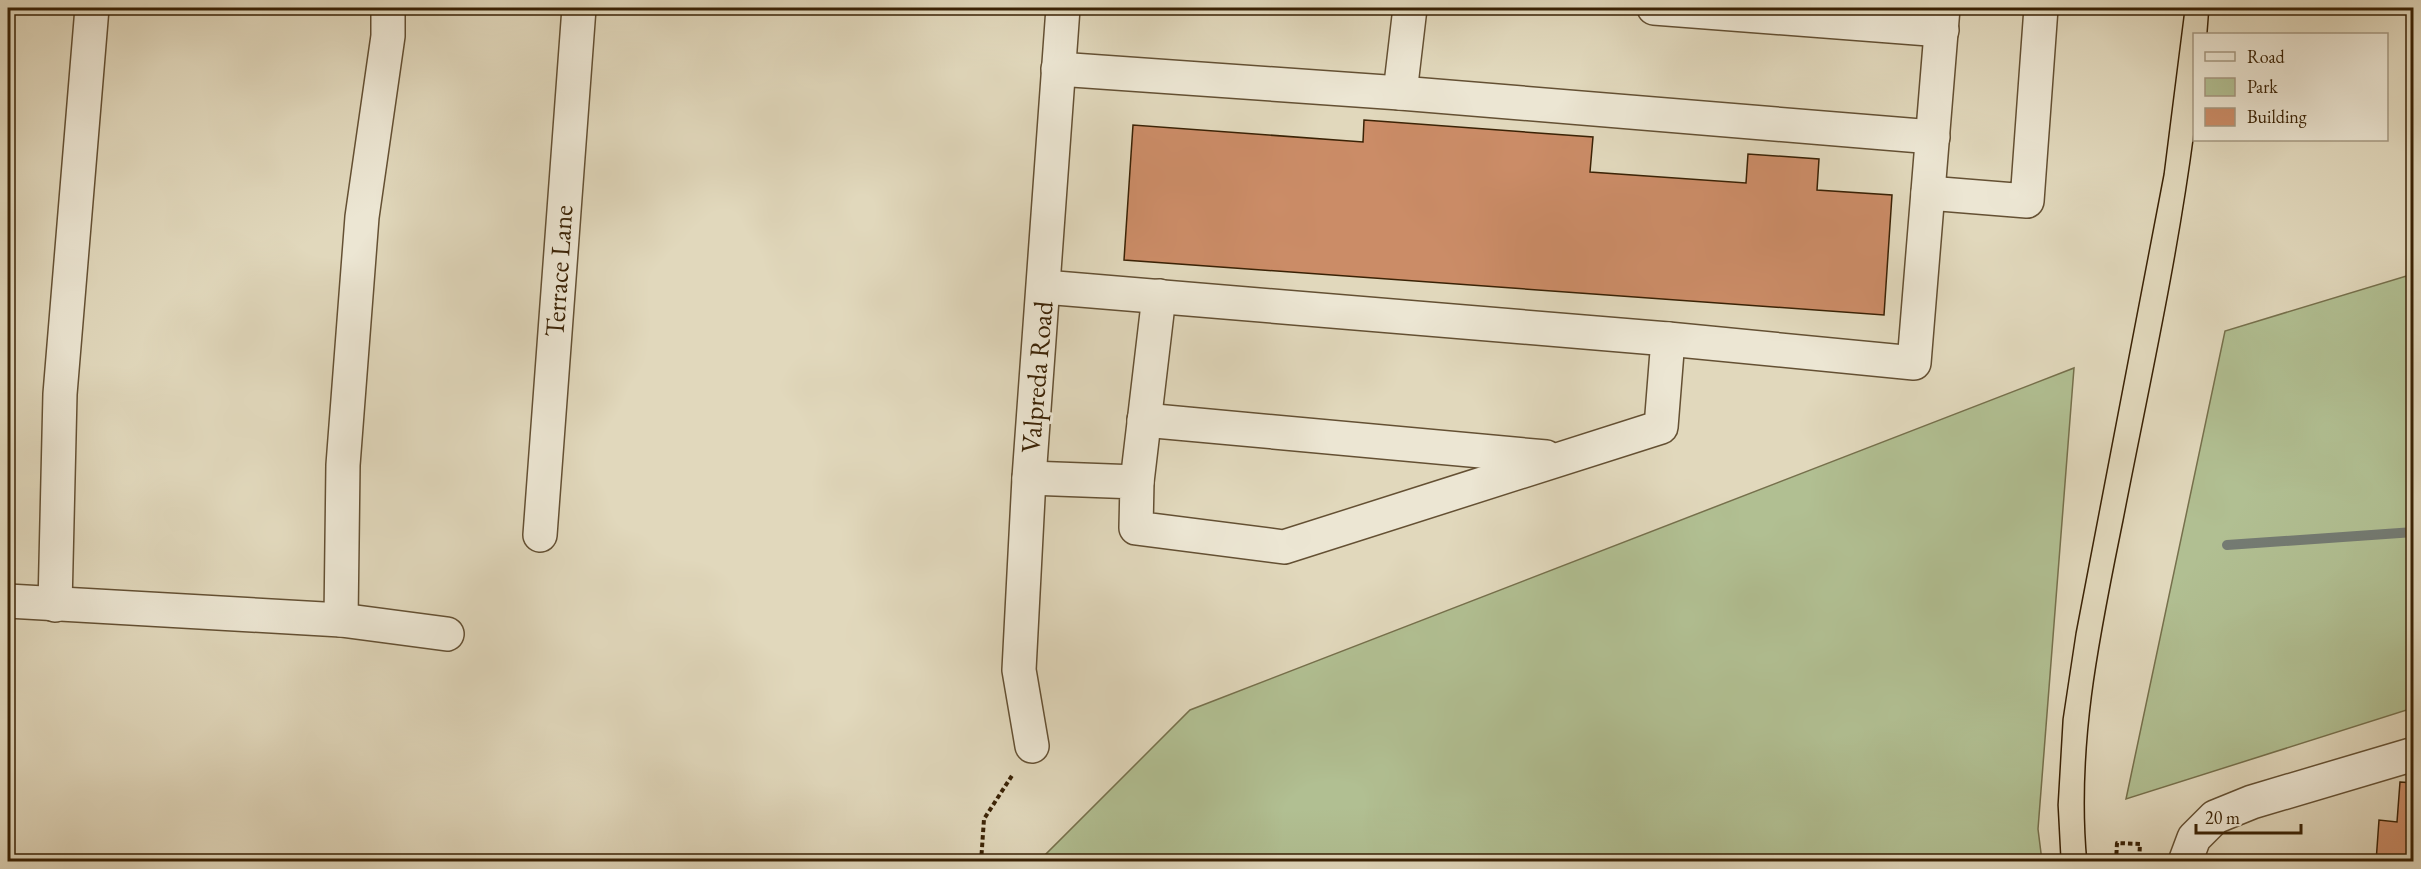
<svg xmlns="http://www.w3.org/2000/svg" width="2421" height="869" viewBox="0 0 2421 869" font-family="'EB Garamond',serif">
<rect width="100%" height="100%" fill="#e1d8bc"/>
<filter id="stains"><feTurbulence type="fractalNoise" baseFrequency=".00333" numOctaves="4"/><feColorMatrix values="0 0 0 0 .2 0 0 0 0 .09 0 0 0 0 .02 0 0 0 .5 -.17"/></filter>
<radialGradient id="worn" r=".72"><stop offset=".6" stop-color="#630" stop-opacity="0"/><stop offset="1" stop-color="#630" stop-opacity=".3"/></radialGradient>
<!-- green -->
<g fill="#b1bf92" stroke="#76704c" stroke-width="1.5">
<path d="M 2413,274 L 2413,708 L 2126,799 L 2225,331 Z"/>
<path d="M 2074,368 L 2038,829 L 2042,861 L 1064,862 L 1044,856 L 1190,710 Z"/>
</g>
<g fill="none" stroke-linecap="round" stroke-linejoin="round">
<!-- stream -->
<path stroke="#747b73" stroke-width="10" d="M 2227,545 L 2414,532"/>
</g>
<!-- building -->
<g fill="#cb8c67" stroke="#3a2205" stroke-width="1.5">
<path d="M 1364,120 L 1593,137 L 1590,172 L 1746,183 L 1748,154 L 1819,159 L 1817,190 L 1892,195 L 1884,315 L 1124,260 L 1133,125 L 1363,142 Z"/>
<path d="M 2400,782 L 2414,783 L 2414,862 L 2376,862 L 2379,820 L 2397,822 Z"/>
</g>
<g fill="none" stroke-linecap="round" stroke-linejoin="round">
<defs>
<g id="minor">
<path d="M 1654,8 L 1942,30"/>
<path d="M 1058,69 L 1400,93 L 1933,137"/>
<path d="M 1400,93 L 1410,8"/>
<path d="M 1928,193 L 2027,201 L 2041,8"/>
<path d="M 1668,339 L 1914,363 L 1943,8"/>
<path d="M 1144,420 L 1546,457"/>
<path d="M 1029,478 L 1137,482 L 1136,528 L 1284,547 L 1661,427 L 1668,339 L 1044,287"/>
<path d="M 1137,482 L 1159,296"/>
<path d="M 540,535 L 579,8"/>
<path d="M 8,601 L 341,620 L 447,634"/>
<path d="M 55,605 L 60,394 L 92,8"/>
<path d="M 341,620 L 343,465 L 362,217 L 388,36 L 388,8"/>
<path d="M 1032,746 L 1019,670 L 1029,478 L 1063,8"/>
<path d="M 2185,862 L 2194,838 L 2215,817 L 2252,802 L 2414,754"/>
</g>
</defs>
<!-- minor casing -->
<use href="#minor" stroke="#645033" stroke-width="36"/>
<!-- path -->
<g stroke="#3a2205" stroke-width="4" stroke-dasharray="4.5 3" stroke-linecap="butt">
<path d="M 981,862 L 984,819 L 1013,774"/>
<path d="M 1997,862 L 2003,862"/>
<path d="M 2116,862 L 2117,843 L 2140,844 L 2139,862"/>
</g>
<!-- minor -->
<use href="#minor" stroke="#ece6d3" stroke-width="33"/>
<!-- tram -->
<g stroke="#3a2205" stroke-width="1.5">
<path d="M 2207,34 L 2209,8"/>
<path d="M 2061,862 L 2058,805 L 2063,719 L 2076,633 L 2164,174 L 2185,8"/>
<path d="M 2087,862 C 2076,746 2100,634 2123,521 C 2148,392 2177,263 2194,133"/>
</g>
</g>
<g text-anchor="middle" stroke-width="6" stroke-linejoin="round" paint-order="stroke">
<!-- street labels -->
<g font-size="27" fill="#3a2205" stroke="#ece6d3">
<text transform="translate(559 271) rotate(-86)" y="9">Terrace Lane</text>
<text transform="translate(1037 377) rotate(-85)" y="9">Valpreda Road</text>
</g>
</g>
<!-- margin -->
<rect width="2421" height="869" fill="none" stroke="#e1d8bc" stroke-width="30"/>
<rect x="9" y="9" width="2403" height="851" fill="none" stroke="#3a2205" stroke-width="3"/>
<rect x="15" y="15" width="2391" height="839" fill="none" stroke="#3a2205" stroke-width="1.5"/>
<!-- legend -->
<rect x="2193" y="33" width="195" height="108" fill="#ece6d3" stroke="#a59881" stroke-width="1.5"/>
<rect x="2205" y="52" width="30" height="9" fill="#ece6d3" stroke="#a59881" stroke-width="1.5"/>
<text x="2247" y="63" font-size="18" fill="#3a2205">Road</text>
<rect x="2205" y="78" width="30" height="18" fill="#b1bf92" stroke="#a59881" stroke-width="1.5"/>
<text x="2247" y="93" font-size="18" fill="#3a2205">Park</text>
<rect x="2205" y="108" width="30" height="18" fill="#cb8c67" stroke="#a59881" stroke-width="1.5"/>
<text x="2247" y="123" font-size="18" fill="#3a2205">Building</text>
<!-- scale -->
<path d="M2196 824v9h105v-9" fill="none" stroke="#3a2205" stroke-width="3"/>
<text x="2205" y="824" font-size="18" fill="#3a2205" stroke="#ece6d3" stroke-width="4.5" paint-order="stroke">20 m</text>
<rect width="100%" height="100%" filter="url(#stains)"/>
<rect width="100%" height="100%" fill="url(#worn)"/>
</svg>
